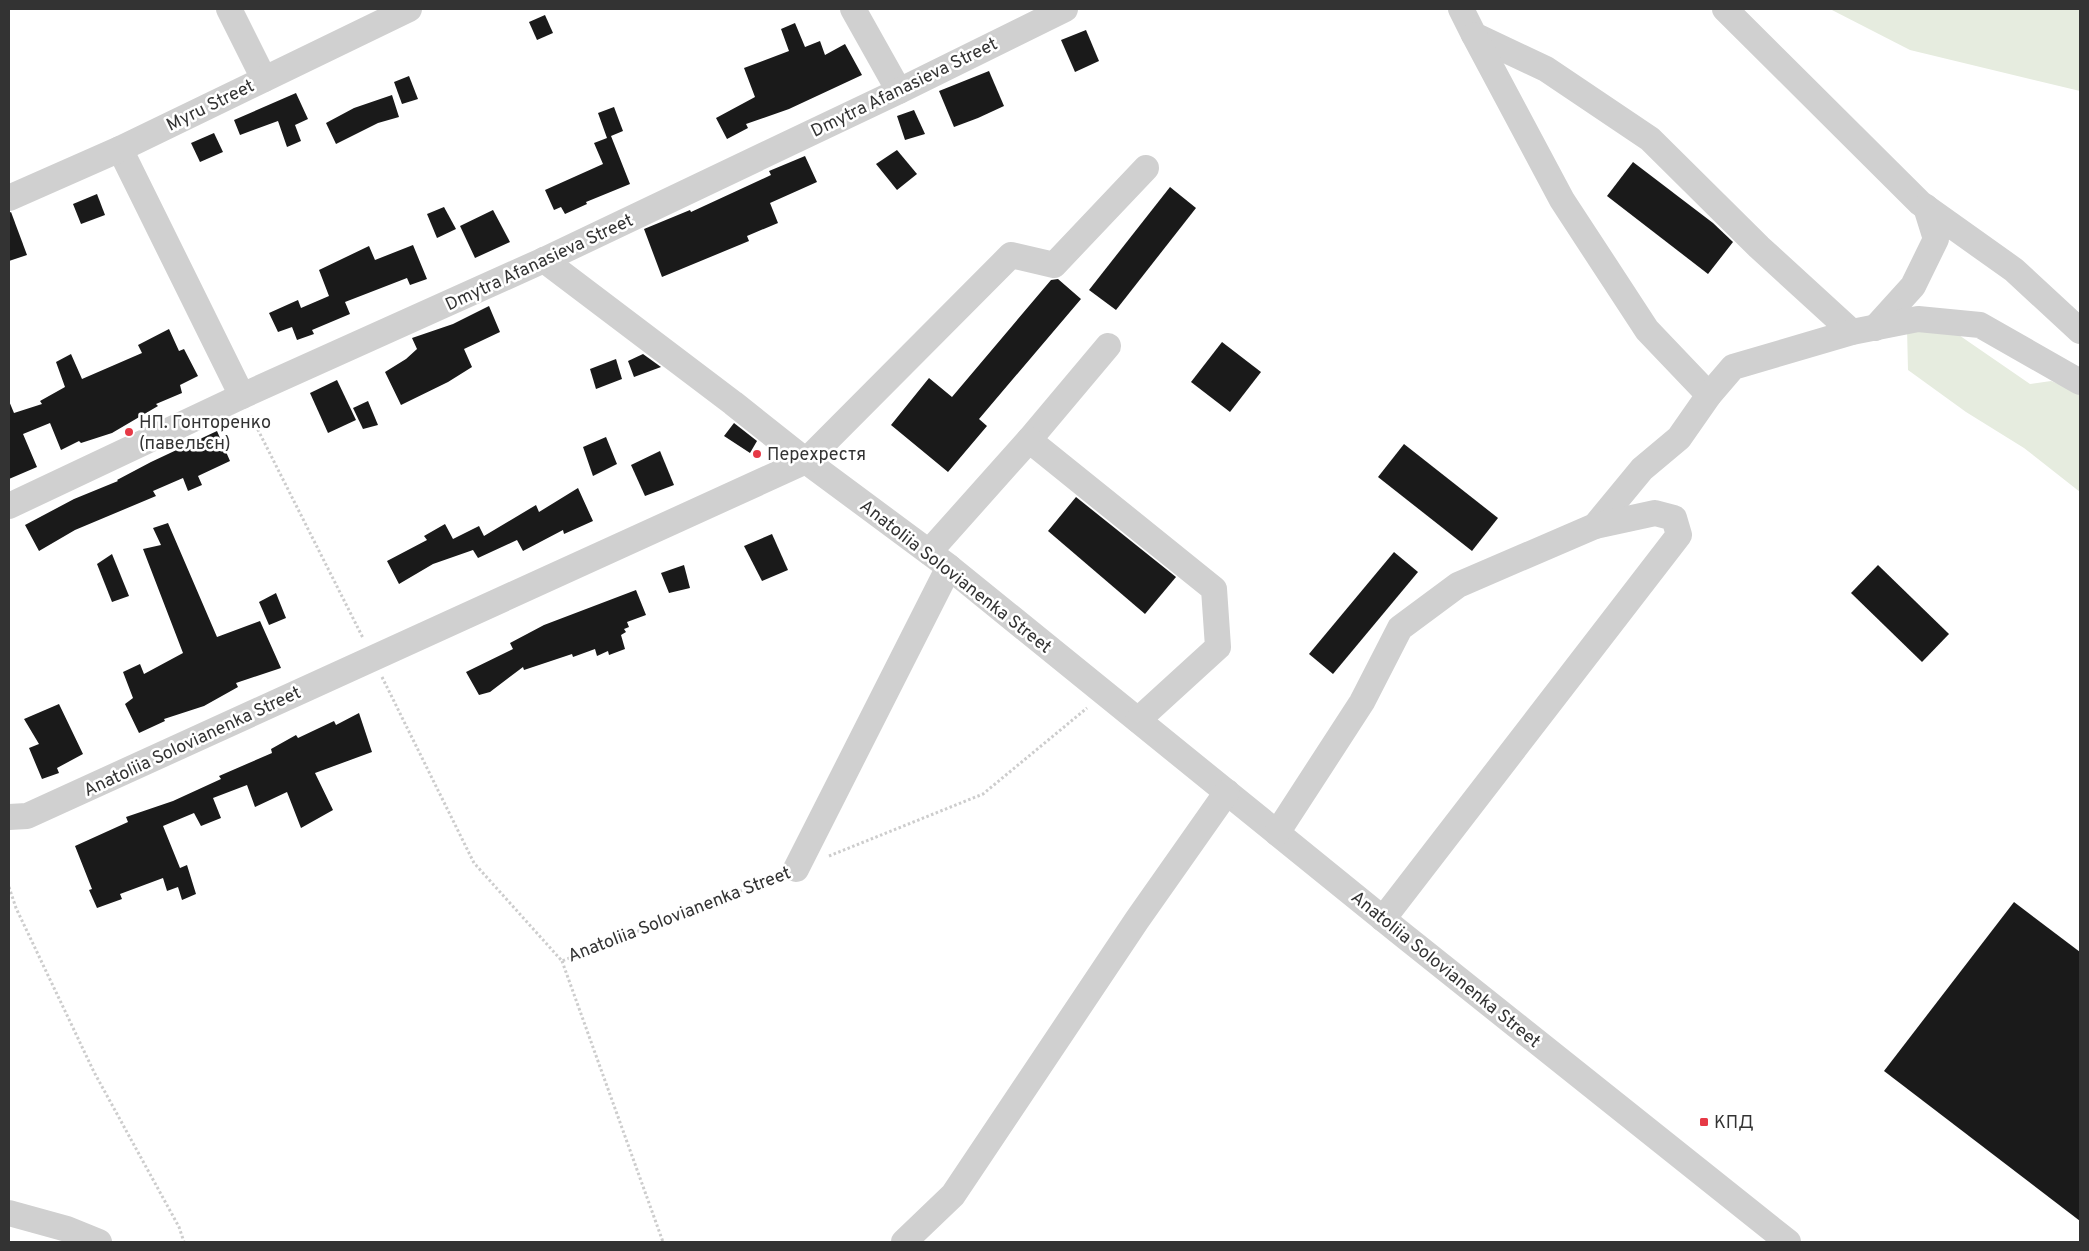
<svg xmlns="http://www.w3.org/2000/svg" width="2089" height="1251" viewBox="0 0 2089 1251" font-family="Overpass,sans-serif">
<rect width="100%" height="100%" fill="#fff"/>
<!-- green -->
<g fill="#e6ecdf">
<path d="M 1830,9 L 2080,9 L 2080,91 L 1910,50 Z"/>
<path d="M 1907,328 L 1953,331 L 2030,384 L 2051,381 L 2079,392 L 2080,492 L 2024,448 L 1966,412 L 1908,370 Z"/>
</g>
<!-- building -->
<g fill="#1a1a1a">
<path d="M 545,15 L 553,33 L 537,40 L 529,22 Z"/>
<path d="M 795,23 L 805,47 L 820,41 L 825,55 L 845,44 L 862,75 L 789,109 L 746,124 L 748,128 L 727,139 L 716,118 L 755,97 L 744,68 L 789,51 L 781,29 Z"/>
<path d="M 1086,30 L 1099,61 L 1075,72 L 1061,40 Z"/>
<path d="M 989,71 L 1004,106 L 978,118 L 954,127 L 939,91 Z"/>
<path d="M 409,76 L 418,99 L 402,104 L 394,82 Z"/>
<path d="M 296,93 L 308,119 L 295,125 L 301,141 L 287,147 L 278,121 L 240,135 L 234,120 Z"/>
<path d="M 392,95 L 399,117 L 378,123 L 336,144 L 326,123 L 354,108 Z"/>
<path d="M 614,107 L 623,131 L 611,136 L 630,184 L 586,202 L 587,204 L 565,214 L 561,207 L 554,210 L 545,190 L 603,164 L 594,143 L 607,138 L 598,113 Z"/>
<path d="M 914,110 L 925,134 L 905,140 L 897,116 Z"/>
<path d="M 214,133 L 223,152 L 200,162 L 191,143 Z"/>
<path d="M 897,150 L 917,174 L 897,190 L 876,164 Z"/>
<path d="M 805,156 L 817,182 L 770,203 L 778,223 L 747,236 L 749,241 L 662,277 L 644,229 L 690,210 L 691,212 L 771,175 L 769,171 Z"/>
<path d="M 1633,162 L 1713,223 L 1733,242 L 1708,274 L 1607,196 Z"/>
<path d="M 1170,187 L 1196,208 L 1116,310 L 1089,290 Z"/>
<path d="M 97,194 L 105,215 L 81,224 L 73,204 Z"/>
<path d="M 444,207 L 456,229 L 437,238 L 427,214 Z"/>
<path d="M 493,210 L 510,242 L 475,258 L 460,226 Z"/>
<path d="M 11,212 L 27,255 L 9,261 L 9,213 Z"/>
<path d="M 413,245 L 427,279 L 410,285 L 407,278 L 345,302 L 350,314 L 312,330 L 314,334 L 297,340 L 292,327 L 278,332 L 269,313 L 298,300 L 301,308 L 329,296 L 319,270 L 369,246 L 375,260 Z"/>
<path d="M 1058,279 L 1081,299 L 979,419 L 987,426 L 948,472 L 891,425 L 929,378 L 952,397 L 1051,280 Z"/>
<path d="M 489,306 L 500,332 L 464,349 L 472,367 L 448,382 L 401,405 L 385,372 L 406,359 L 417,349 L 412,338 L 453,324 Z"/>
<path d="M 169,329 L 179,351 L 184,349 L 198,376 L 180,385 L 182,393 L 156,404 L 158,406 L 112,433 L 81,443 L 79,441 L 61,450 L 50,423 L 23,434 L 37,467 L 9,479 L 9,401 L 14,413 L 42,404 L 40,401 L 65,387 L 56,362 L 71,354 L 82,379 L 142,353 L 138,345 Z"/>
<path d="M 1222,342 L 1261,372 L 1230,412 L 1191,382 Z"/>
<path d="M 643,354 L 661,367 L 634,377 L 628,361 Z"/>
<path d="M 616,359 L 622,379 L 596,389 L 590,369 Z"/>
<path d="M 337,380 L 356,420 L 328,433 L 310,393 Z"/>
<path d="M 368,401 L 378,425 L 363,429 L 353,408 Z"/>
<path d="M 734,423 L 757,441 L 750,453 L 724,436 Z"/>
<path d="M 217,431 L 230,461 L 198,476 L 202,485 L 188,491 L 183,478 L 153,491 L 156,496 L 75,530 L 39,551 L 25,525 L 74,499 L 118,481 L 117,480 L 151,462 Z"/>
<path d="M 606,437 L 617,464 L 593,476 L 583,447 Z"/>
<path d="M 1404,444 L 1498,518 L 1472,551 L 1378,477 Z"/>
<path d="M 660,451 L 674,485 L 645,496 L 631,465 Z"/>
<path d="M 578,488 L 593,521 L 564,534 L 563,530 L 523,551 L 517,540 L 478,558 L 473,550 L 433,564 L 399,584 L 387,561 L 427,540 L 424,536 L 445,524 L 453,539 L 479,526 L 484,536 L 536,505 L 539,512 Z"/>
<path d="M 1076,497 L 1176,577 L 1145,614 L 1048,531 Z"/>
<path d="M 168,523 L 217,637 L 260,621 L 281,668 L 236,683 L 238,687 L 204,706 L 164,719 L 165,721 L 139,733 L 125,704 L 133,698 L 123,672 L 140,664 L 144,674 L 183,653 L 143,549 L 161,545 L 153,528 Z"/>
<path d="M 772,534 L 788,570 L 762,581 L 744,546 Z"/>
<path d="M 1394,552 L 1418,572 L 1333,674 L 1309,654 Z"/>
<path d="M 112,554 L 129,596 L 112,602 L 97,564 Z"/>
<path d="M 684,565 L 690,588 L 669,593 L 661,573 Z"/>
<path d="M 1878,565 L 1949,634 L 1922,662 L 1851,593 Z"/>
<path d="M 636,590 L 646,615 L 627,622 L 629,627 L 624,629 L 626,632 L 621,635 L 625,649 L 609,655 L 608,651 L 597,656 L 595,649 L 573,657 L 572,654 L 524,670 L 523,667 L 490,692 L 479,695 L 466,672 L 513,649 L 510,643 L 544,625 Z"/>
<path d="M 276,593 L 286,618 L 269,625 L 259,602 Z"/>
<path d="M 59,704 L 83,754 L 57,768 L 59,773 L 42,779 L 29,748 L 39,744 L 24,719 Z"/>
<path d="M 359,713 L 372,752 L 315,773 L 333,810 L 301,828 L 287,792 L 255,807 L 247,785 L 213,798 L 221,818 L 201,826 L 194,813 L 163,826 L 180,868 L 187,865 L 196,894 L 182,900 L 178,887 L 167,891 L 163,878 L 120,894 L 122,899 L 97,908 L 89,890 L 92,889 L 75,846 L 128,822 L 126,817 L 173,801 L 221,779 L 219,776 L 272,753 L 271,749 L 296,735 L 298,738 L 334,721 L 336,725 Z"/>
<path d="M 2014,902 L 2080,952 L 2080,1221 L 1884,1071 Z"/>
</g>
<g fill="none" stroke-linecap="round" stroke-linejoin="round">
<!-- path -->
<g stroke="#cdcdcd" stroke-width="3" stroke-dasharray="2.5 2.5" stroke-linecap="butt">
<path d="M 251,416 L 363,638"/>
<path d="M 382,677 L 474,863 L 562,961 L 776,877"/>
<path d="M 829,856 L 983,794 L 1087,708"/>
<path d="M 9,887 L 16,908 L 94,1072 L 179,1227 L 184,1242"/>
<path d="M 562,961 L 663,1242"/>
</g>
<!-- minor -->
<g stroke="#d0d0d0" stroke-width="26">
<path d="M 229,9 L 264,79"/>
<path d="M 853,9 L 899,91"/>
<path d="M 1461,9 L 1474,35 L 1546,69 L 1650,139 L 1759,247 L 1852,332"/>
<path d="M 1725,9 L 1920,203 L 2014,270 L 2080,331"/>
<path d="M 1474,35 L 1562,200 L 1647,330 L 1709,395"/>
<path d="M 120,149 L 242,396"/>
<path d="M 9,198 L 120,149 L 409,9"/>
<path d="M 544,260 L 733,403 L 806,461 L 949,567 L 1398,931 L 1788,1242"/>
<path d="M 1875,328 L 1913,286 L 1936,239 L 1926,207"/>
<path d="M 1029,440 L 1108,346"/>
<path d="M 9,506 L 242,396 L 544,260 L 899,91 L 1065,9"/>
<path d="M 929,552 L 1029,440 L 1214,589 L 1218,647 L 1138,720"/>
<path d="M 9,817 L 27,816 L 806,461 L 1011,255 L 1054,265 L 1146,168"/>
<path d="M 1277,833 L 1362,702 L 1400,628 L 1458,585 L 1595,526 L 1642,469 L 1679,438 L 1709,395 L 1733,367 L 1852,332 L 1918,319 L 1980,325 L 2080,382"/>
<path d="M 796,869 L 949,567"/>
<path d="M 1383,919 L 1679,535 L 1674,518 L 1655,513 L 1595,526"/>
<path d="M 9,1213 L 67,1229 L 99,1242"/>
<path d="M 904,1242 L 953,1195 L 1137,920 L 1227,792"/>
</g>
</g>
<!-- markers -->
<g fill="#e63946" stroke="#fff" stroke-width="2">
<circle cx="129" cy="432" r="5"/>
<circle cx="757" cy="454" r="5"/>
<rect x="1699" y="1117" width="10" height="10" rx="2.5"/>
</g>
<g text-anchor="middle" stroke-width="5" stroke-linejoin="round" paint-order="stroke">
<!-- street labels -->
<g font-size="18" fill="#333" stroke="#fff">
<text transform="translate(904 87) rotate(-26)" y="6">Dmytra Afanasieva Street</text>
<text transform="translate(210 105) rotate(-26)" y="6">Myru Street</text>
<text transform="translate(539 262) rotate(-25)" y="6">Dmytra Afanasieva Street</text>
<text transform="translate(956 576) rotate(38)" y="6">Anatoliia Solovianenka Street</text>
<text transform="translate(192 741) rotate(-25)" y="6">Anatoliia Solovianenka Street</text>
<text transform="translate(679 914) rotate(-21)" y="6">Anatoliia Solovianenka Street</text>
<text transform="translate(1446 969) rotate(39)" y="6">Anatoliia Solovianenka Street</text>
</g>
<!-- poi labels -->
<g font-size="18" fill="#333" stroke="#fff" text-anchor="start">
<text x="139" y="428">НП. Гонторенко<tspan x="139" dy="21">(павельєн)</tspan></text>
<text x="767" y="460">Перехрестя</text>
<text x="1714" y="1128">КПД</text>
</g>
</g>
<!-- border -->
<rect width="2089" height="1251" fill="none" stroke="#333333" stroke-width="20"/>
</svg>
